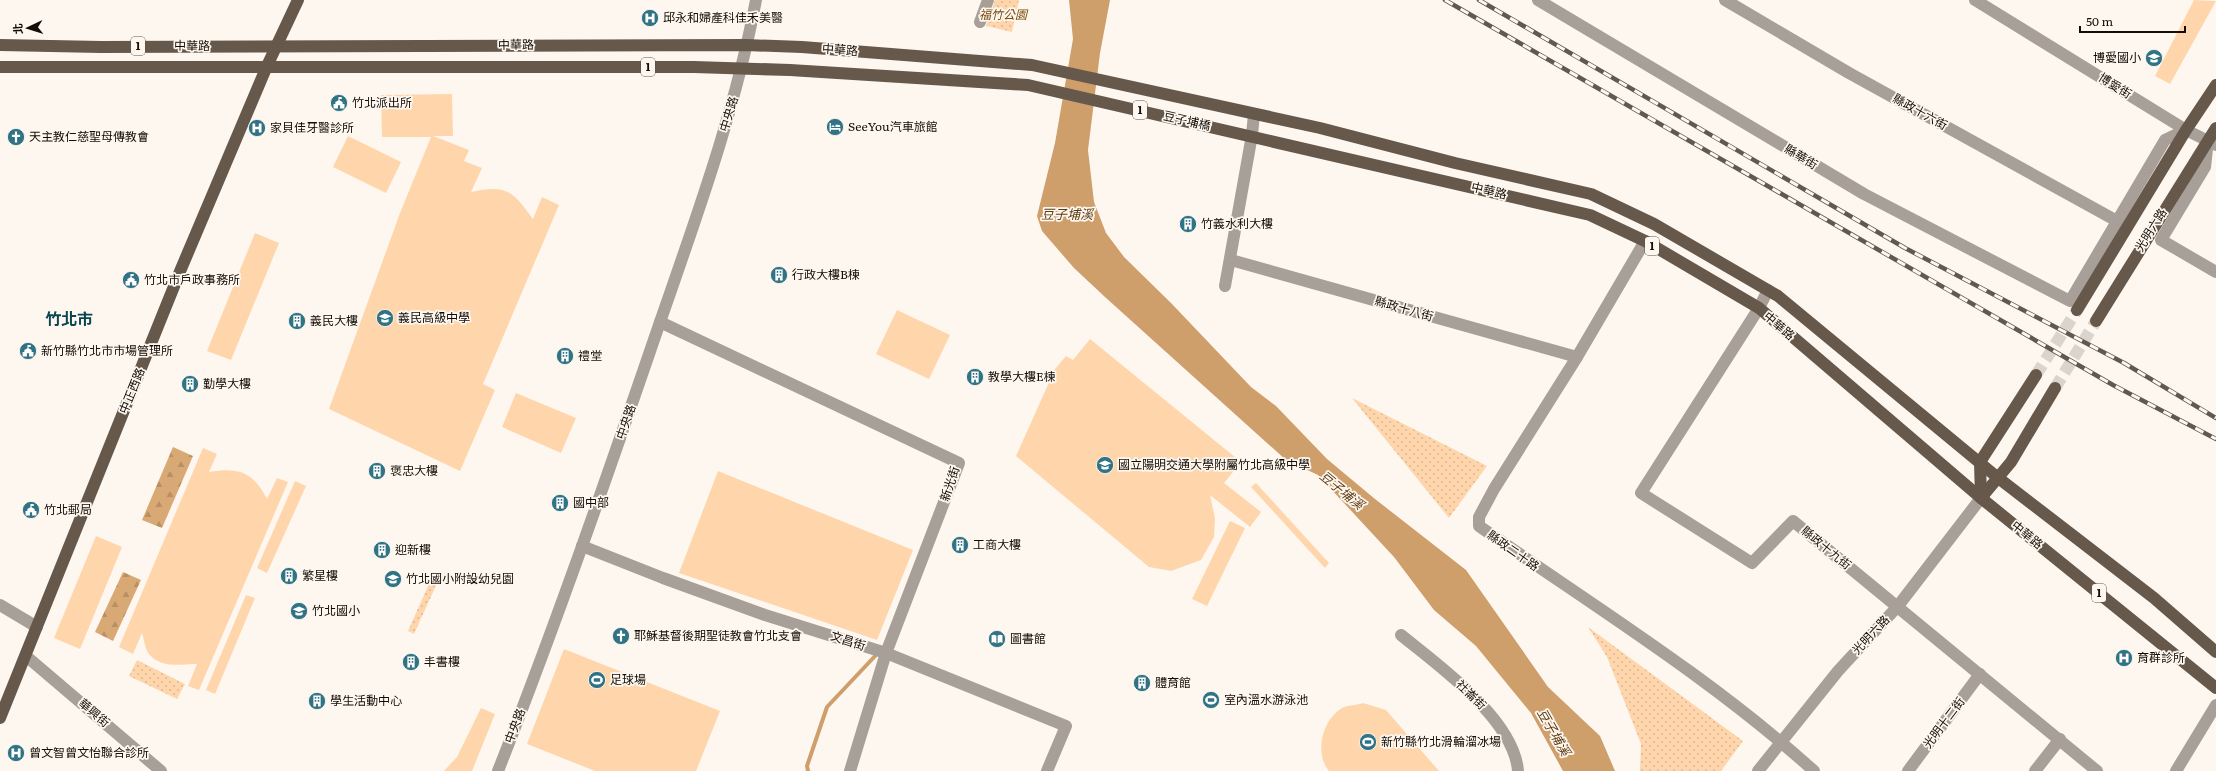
<svg xmlns="http://www.w3.org/2000/svg" width="2216" height="771" viewBox="0 0 2216 771" font-family="Literata,'Noto Sans TC',serif">
<defs>
<pattern id="forest-firs" width="22" height="20" patternUnits="userSpaceOnUse"><rect width="22" height="20" fill="#d9a975"/><path d="M5 1l3.5 6h-7zM16 11l3.5 6h-7z" fill="#b99064"/></pattern>
<pattern id="park-dots" width="8" height="8" patternUnits="userSpaceOnUse"><rect width="8" height="8" fill="#ffd6ac"/><path d="M2 2h.1M6 6h.1" fill="none" stroke="#dab692" stroke-width="1.8" stroke-linecap="round"/></pattern>
</defs>
<rect width="100%" height="100%" fill="#fef7ef"/>
<!-- grass -->
<g fill="#ffd6ac">
<path d="M 2194,0 L 2216,1 L 2170,84 L 2155,76 Z"/>
<path d="M 452,94 L 453,136 L 433,136 L 469,150 L 464,161 L 482,168 L 471,192 C 506,184 513,191 533,219 L 542,197 L 559,205 L 483,384 L 495,390 L 460,471 L 329,409 L 400,213 L 431,137 L 382,137 L 381,95 Z"/>
<path d="M 348,136 L 401,162 L 386,193 L 333,167 Z"/>
<path d="M 255,233 L 279,243 L 231,360 L 207,351 Z"/>
<path d="M 897,310 L 950,335 L 929,379 L 876,354 Z"/>
<path d="M 1090,339 L 1241,462 L 1224,483 L 1261,512 L 1250,527 L 1210,495 L 1215,518 L 1214,537 L 1201,560 L 1171,571 L 1149,567 L 1016,456 L 1055,369 L 1066,356 L 1073,360 Z"/>
<path d="M 516,393 L 576,418 L 561,453 L 502,427 Z"/>
<path d="M 203,448 L 217,454 L 209,472 C 239,467 253,472 267,499 L 277,478 L 288,482 L 199,690 L 188,686 L 197,664 C 181,664 161,669 149,654 C 145,649 144,639 142,633 L 133,654 L 119,647 Z"/>
<path d="M 718,471 L 913,550 L 877,640 L 679,573 Z"/>
<path d="M 295,481 L 306,486 L 267,573 L 257,568 Z"/>
<path d="M 1256,483 L 1329,563 L 1325,568 L 1251,487 Z"/>
<path d="M 1230,521 L 1245,528 L 1207,606 L 1192,599 Z"/>
<path d="M 96,536 L 122,547 L 80,649 L 54,638 Z"/>
<path d="M 246,595 L 255,598 L 215,694 L 206,690 Z"/>
<path d="M 564,649 L 720,711 L 696,771 L 595,771 L 527,744 Z"/>
<path d="M 1363,703 L 1386,710 L 1439,771 L 1329,771 C 1314,753 1322,720 1342,708 C 1348,705 1357,705 1363,703 Z"/>
<path d="M 481,708 L 495,714 L 472,771 L 444,771 L 457,757 Z"/>
</g>
<!-- forest -->
<g fill="url(#forest-firs)">
<path d="M 173,447 L 193,456 L 162,528 L 142,520 Z"/>
<path d="M 123,572 L 141,580 L 113,641 L 95,632 Z"/>
</g>
<!-- park -->
<g fill="url(#park-dots)">
<path d="M 995,0 L 1019,0 L 1012,32 L 986,26 Z"/>
<path d="M 1352,398 L 1487,466 L 1449,518 Z"/>
<path d="M 432,577 L 439,579 L 414,634 L 408,631 Z"/>
<path d="M 1588,627 L 1743,741 L 1721,771 L 1640,771 L 1641,744 L 1607,657 Z"/>
<path d="M 137,660 L 185,684 L 177,699 L 129,676 Z"/>
</g>
<!-- water -->
<path fill="#ce9e6b" d="M 1069,0 L 1110,0 L 1100,53 L 1088,150 L 1094,202 L 1106,233 L 1124,257 L 1171,303 L 1251,387 L 1276,406 L 1327,459 L 1375,499 L 1466,570 L 1548,687 L 1600,736 L 1615,771 L 1563,771 L 1531,713 L 1476,646 L 1434,610 L 1394,557 L 1318,475 L 1286,460 L 1105,297 L 1074,268 L 1042,231 L 1037,216 L 1055,143 L 1073,39 Z"/>
<g fill="none" stroke-linecap="round" stroke-linejoin="round">
<!-- stream -->
<path stroke="#ce9e6b" stroke-width="4" d="M 808,771 L 807,766 L 827,707 L 876,655"/>
<!-- major-tunnel -->
<g stroke="#dbd4cc" stroke-width="12" stroke-dasharray="12 6" stroke-linecap="butt">
<path d="M 2036,375 L 2077,310"/>
<path d="M 2055,388 L 2096,321"/>
</g>
<!-- minor -->
<g stroke="#a8a098" stroke-width="12">
<path d="M 1538,0 L 1864,194 L 2070,301 L 2165,140 L 2186,130"/>
<path d="M 1725,0 L 1849,73 L 2117,221"/>
<path d="M 1975,0 L 2186,130 L 2216,145"/>
<path d="M 980,22 L 988,0"/>
<path d="M 2208,140 L 2205,167 L 2161,240 L 2216,272"/>
<path d="M 1645,241 L 1577,357 L 1494,489 L 1479,517 L 1479,526 C 1592,605 1711,678 1814,771"/>
<path d="M 1231,260 L 1577,357"/>
<path d="M 1225,286 L 1252,135 L 1254,114"/>
<path d="M 1768,290 L 1759,308 L 1641,493 L 1752,563 L 1793,521 L 2097,771"/>
<path d="M 660,322 L 959,463 L 886,653 L 850,771"/>
<path d="M 582,546 L 663,578 L 765,615 L 886,653 L 1066,726 L 1047,771"/>
<path d="M 0,605 L 37,627"/>
<path d="M 1401,635 C 1439,666 1514,719 1518,771"/>
<path d="M 26,656 L 161,771"/>
<path d="M 498,771 C 556,624 608,474 659,325 C 696,218 735,112 756,0"/>
<path d="M 1758,771 L 1838,671 L 1898,606 L 1981,498"/>
<path d="M 1908,771 L 1980,674"/>
<path d="M 2035,771 L 2060,739"/>
<path d="M 2176,771 L 2216,705"/>
</g>
<!-- major -->
<g stroke="#66584a" stroke-width="12">
<path d="M 0,45 L 101,47 L 746,45 L 802,47 L 1032,65 L 1320,128 L 1455,163 L 1591,194 L 1654,224 L 1778,296 L 1997,477 L 2154,598 L 2216,652"/>
<path d="M 0,67 L 694,67 L 790,70 L 1028,85 L 1590,215 L 1645,241 L 1759,308 L 1981,498 L 2216,688"/>
<path d="M 2077,310 L 2186,130 L 2216,85"/>
<path d="M 2096,321 L 2216,128"/>
<path d="M 1981,498 L 1980,462 L 2036,375"/>
<path d="M 1981,498 L 2011,462 L 2055,388"/>
<path d="M 0,718 L 181,269 L 267,66 L 298,0"/>
</g>
<defs>
<g id="rail">
<path d="M 1445,0 L 2113,385 L 2216,439"/>
<path d="M 1479,0 L 1905,248 L 2124,363 L 2216,418"/>
</g>
</defs>
<!-- rail casing -->
<use href="#rail" stroke="#605953" stroke-width="4.5"/>
<!-- rail -->
<use href="#rail" stroke="#fef7ef" stroke-width="3" stroke-dasharray="9" stroke-linecap="butt"/>
</g>
<!-- icons -->
<defs>
<symbol id="hospital-disc" viewBox="-11 -11 22 22"><circle r="9.5" fill="#307384" stroke="#fef7ef"/><path d="M-5-5h3v3.5h4V-5h3V5h-3V1.5h-4V5h-3Z" fill="#fff"/></symbol>
<symbol id="school-disc" viewBox="-11 -11 22 22"><circle r="9.5" fill="#307384" stroke="#fef7ef"/><path d="M0-5L7-2L0 1L-7-2ZM-4 1L0 2.5L4 1V4Q0 6-4 4Z" fill="#fff"/></symbol>
<symbol id="civic-disc" viewBox="-11 -11 22 22"><circle r="9.5" fill="#307384" stroke="#fef7ef"/><path d="M-.6-6.5H3V-4.5H.6V-3L4-1V1h2V6H-6V1h2V-1L-.6-3ZM-1.2 2.5V6h2.4V2.5Z" fill="#fff"/></symbol>
<symbol id="hotel-disc" viewBox="-11 -11 22 22"><circle r="9.5" fill="#307384" stroke="#fef7ef"/><path d="M-6-4.5h1.5V1H6V5H4.5V3h-9V5H-6ZM-4 0a1.8 1.8 0 1 1 3.6 0ZM.5 0V-2.5h3Q6-2.5 6 0Z" fill="#fff"/></symbol>
<symbol id="church-disc" viewBox="-11 -11 22 22"><circle r="9.5" fill="#307384" stroke="#fef7ef"/><path d="M-1.2-6h2.4v3.5h3.3v2.4h-3.3V6h-2.4V-.1h-3.3v-2.4h3.3Z" fill="#fff"/></symbol>
<symbol id="building-disc" viewBox="-11 -11 22 22"><circle r="9.5" fill="#307384" stroke="#fef7ef"/><path d="M-4-6H4V6H1V3H-1V6H-4ZM-2.5-4.3h1.7v1.8h-1.7ZM.8-4.3h1.7v1.8H.8ZM-2.5-1h1.7V.8h-1.7ZM.8-1h1.7V.8H.8Z" fill="#fff"/></symbol>
<symbol id="library-disc" viewBox="-11 -11 22 22"><circle r="9.5" fill="#307384" stroke="#fef7ef"/><path d="M-6-4Q-3-5.5-.7-3.5V5Q-3 3-6 4ZM6-4Q3-5.5 .7-3.5V5Q3 3 6 4Z" fill="#fff"/></symbol>
<symbol id="stadium-disc" viewBox="-11 -11 22 22"><circle r="9.5" fill="#307384" stroke="#fef7ef"/><path d="M0-5a6.5 5 0 1 0 0 10a6.5 5 0 1 0 0-10ZM-3.5-1.8h7v3.6h-7Z" fill="#fff"/></symbol>
</defs>
<g fill-rule="evenodd">
<use href="#hospital-disc" x="640" y="8" width="20" height="20"/>
<use href="#school-disc" x="2144" y="48" width="20" height="20"/>
<use href="#civic-disc" x="329" y="93" width="20" height="20"/>
<use href="#hotel-disc" x="825" y="117" width="20" height="20"/>
<use href="#hospital-disc" x="247" y="118" width="20" height="20"/>
<use href="#church-disc" x="6" y="127" width="20" height="20"/>
<use href="#building-disc" x="1178" y="214" width="20" height="20"/>
<use href="#building-disc" x="769" y="265" width="20" height="20"/>
<use href="#civic-disc" x="121" y="270" width="20" height="20"/>
<use href="#school-disc" x="375" y="308" width="20" height="20"/>
<use href="#building-disc" x="287" y="311" width="20" height="20"/>
<use href="#civic-disc" x="18" y="341" width="20" height="20"/>
<use href="#building-disc" x="555" y="346" width="20" height="20"/>
<use href="#building-disc" x="965" y="367" width="20" height="20"/>
<use href="#building-disc" x="180" y="374" width="20" height="20"/>
<use href="#school-disc" x="1095" y="455" width="20" height="20"/>
<use href="#building-disc" x="367" y="461" width="20" height="20"/>
<use href="#building-disc" x="550" y="493" width="20" height="20"/>
<use href="#civic-disc" x="21" y="500" width="20" height="20"/>
<use href="#building-disc" x="950" y="535" width="20" height="20"/>
<use href="#building-disc" x="372" y="540" width="20" height="20"/>
<use href="#building-disc" x="279" y="566" width="20" height="20"/>
<use href="#school-disc" x="383" y="569" width="20" height="20"/>
<use href="#school-disc" x="289" y="601" width="20" height="20"/>
<use href="#church-disc" x="611" y="626" width="20" height="20"/>
<use href="#library-disc" x="987" y="629" width="20" height="20"/>
<use href="#hospital-disc" x="2114" y="648" width="20" height="20"/>
<use href="#building-disc" x="401" y="652" width="20" height="20"/>
<use href="#stadium-disc" x="587" y="670" width="20" height="20"/>
<use href="#building-disc" x="1132" y="673" width="20" height="20"/>
<use href="#stadium-disc" x="1201" y="690" width="20" height="20"/>
<use href="#building-disc" x="307" y="691" width="20" height="20"/>
<use href="#stadium-disc" x="1358" y="732" width="20" height="20"/>
<use href="#hospital-disc" x="6" y="743" width="20" height="20"/>
</g>
<g text-anchor="middle" stroke-width="3.5" stroke-linejoin="round" paint-order="stroke">
<!-- shield labels -->
<g fill="#fef7ef" stroke="#59524c" stroke-width="1">
<rect x="131" y="37" width="14" height="18" rx="3"/>
<rect x="641" y="58" width="14" height="18" rx="3"/>
<rect x="1133" y="101" width="14" height="18" rx="3"/>
<rect x="1645" y="237" width="14" height="18" rx="3"/>
<rect x="2092" y="584" width="14" height="18" rx="3"/>
</g>
<g font-size="11" font-weight="bold" fill="#120c06">
<text x="138" y="50">1</text>
<text x="648" y="71">1</text>
<text x="1140" y="114">1</text>
<text x="1652" y="250">1</text>
<text x="2099" y="597">1</text>
</g>
<!-- park labels -->
<g font-size="12" font-style="italic" fill="#784a0b" stroke="#fef7ef">
<text x="1003" y="19">福竹公園</text>
</g>
<!-- poi labels -->
<g font-size="12" fill="#120c06" stroke="#fef7ef" text-anchor="start">
<text x="663" y="22">邱永和婦產科佳禾美醫</text>
<text x="2141" y="62" text-anchor="end">博愛國小</text>
<text x="352" y="107">竹北派出所</text>
<text x="848" y="131">SeeYou汽車旅館</text>
<text x="270" y="132">家貝佳牙醫診所</text>
<text x="29" y="141">天主教仁慈聖母傳教會</text>
<text x="1201" y="228">竹義水利大樓</text>
<text x="792" y="279">行政大樓B棟</text>
<text x="144" y="284">竹北市戶政事務所</text>
<text x="398" y="322">義民高級中學</text>
<text x="310" y="325">義民大樓</text>
<text x="41" y="355">新竹縣竹北市市場管理所</text>
<text x="578" y="360">禮堂</text>
<text x="988" y="381">教學大樓E棟</text>
<text x="203" y="388">勤學大樓</text>
<text x="1118" y="469">國立陽明交通大學附屬竹北高級中學</text>
<text x="390" y="475">褒忠大樓</text>
<text x="573" y="507">國中部</text>
<text x="44" y="514">竹北郵局</text>
<text x="973" y="549">工商大樓</text>
<text x="395" y="554">迎新樓</text>
<text x="302" y="580">繁星樓</text>
<text x="406" y="583">竹北國小附設幼兒園</text>
<text x="312" y="615">竹北國小</text>
<text x="634" y="640">耶穌基督後期聖徒教會竹北支會</text>
<text x="1010" y="643">圖書館</text>
<text x="2137" y="662">育群診所</text>
<text x="424" y="666">丰書樓</text>
<text x="610" y="684">足球場</text>
<text x="1155" y="687">體育館</text>
<text x="1224" y="704">室內溫水游泳池</text>
<text x="330" y="705">學生活動中心</text>
<text x="1381" y="746">新竹縣竹北滑輪溜冰場</text>
<text x="29" y="757">曾文智曾文怡聯合診所</text>
</g>
<!-- street labels -->
<g font-size="12" fill="#120c06" stroke="#fef7ef">
<text transform="translate(516 45) rotate(-1)" y="4">中華路</text>
<text transform="translate(192 46) rotate(1)" y="4">中華路</text>
<text transform="translate(840 50) rotate(4)" y="4">中華路</text>
<text transform="translate(2115 86) rotate(32)" y="4">博愛街</text>
<text transform="translate(1920 112) rotate(29)" y="4">縣政十六街</text>
<text transform="translate(729 114) rotate(-73)" y="4">中央路</text>
<text transform="translate(1187 121) rotate(13)" y="4">豆子埔橋</text>
<text transform="translate(1801 157) rotate(31)" y="4">縣華街</text>
<text transform="translate(1489 191) rotate(13)" y="4">中華路</text>
<text transform="translate(2151 230) rotate(-58)" y="4">光明六路</text>
<text transform="translate(1404 309) rotate(16)" y="4">縣政十八街</text>
<text transform="translate(1779 326) rotate(40)" y="4">中華路</text>
<text transform="translate(132 391) rotate(-68)" y="4">中正西路</text>
<text transform="translate(626 422) rotate(-71)" y="4">中央路</text>
<text transform="translate(950 484) rotate(-72)" y="4">新光街</text>
<text transform="translate(2027 535) rotate(39)" y="4">中華路</text>
<text transform="translate(1826 548) rotate(39)" y="4">縣政十九街</text>
<text transform="translate(1513 551) rotate(35)" y="4">縣政二十路</text>
<text transform="translate(1871 635) rotate(-47)" y="4">光明六路</text>
<text transform="translate(848 641) rotate(18)" y="4">文昌街</text>
<text transform="translate(1471 695) rotate(44)" y="4">社崙街</text>
<text transform="translate(94 713) rotate(40)" y="4">華興街</text>
<text transform="translate(1944 723) rotate(-53)" y="4">光明十二街</text>
<text transform="translate(515 726) rotate(-69)" y="4">中央路</text>
</g>
<!-- water labels -->
<g font-size="13" font-style="italic" fill="#5b3a12" stroke="#fef7ef">
<text x="1067" y="219">豆子埔溪</text>
<text transform="translate(1342 490) rotate(39)" y="5">豆子埔溪</text>
<text transform="translate(1554 732) rotate(60)" y="5">豆子埔溪</text>
</g>
<!-- district labels -->
<g font-size="16" font-weight="bold" fill="#0a4552" stroke="#fef7ef">
<text x="69" y="325">竹北市</text>
</g>
</g>
<!-- north arrow -->
<g transform="translate(28 28) rotate(266)" stroke="#fef7ef" stroke-width="3" paint-order="stroke">
<path d="M0-3L7 15L0 10L-7 15Z" fill="#120c06"/>
<text y="-6" font-size="11" font-weight="bold" text-anchor="middle" fill="#120c06">北</text>
</g>
<!-- scale -->
<path d="M2080 26v6h105v-6" fill="none" stroke="#120c06" stroke-width="2"/>
<text x="2086" y="26" font-size="12" fill="#120c06" stroke="#fef7ef" stroke-width="3" paint-order="stroke">50 m</text>
</svg>
